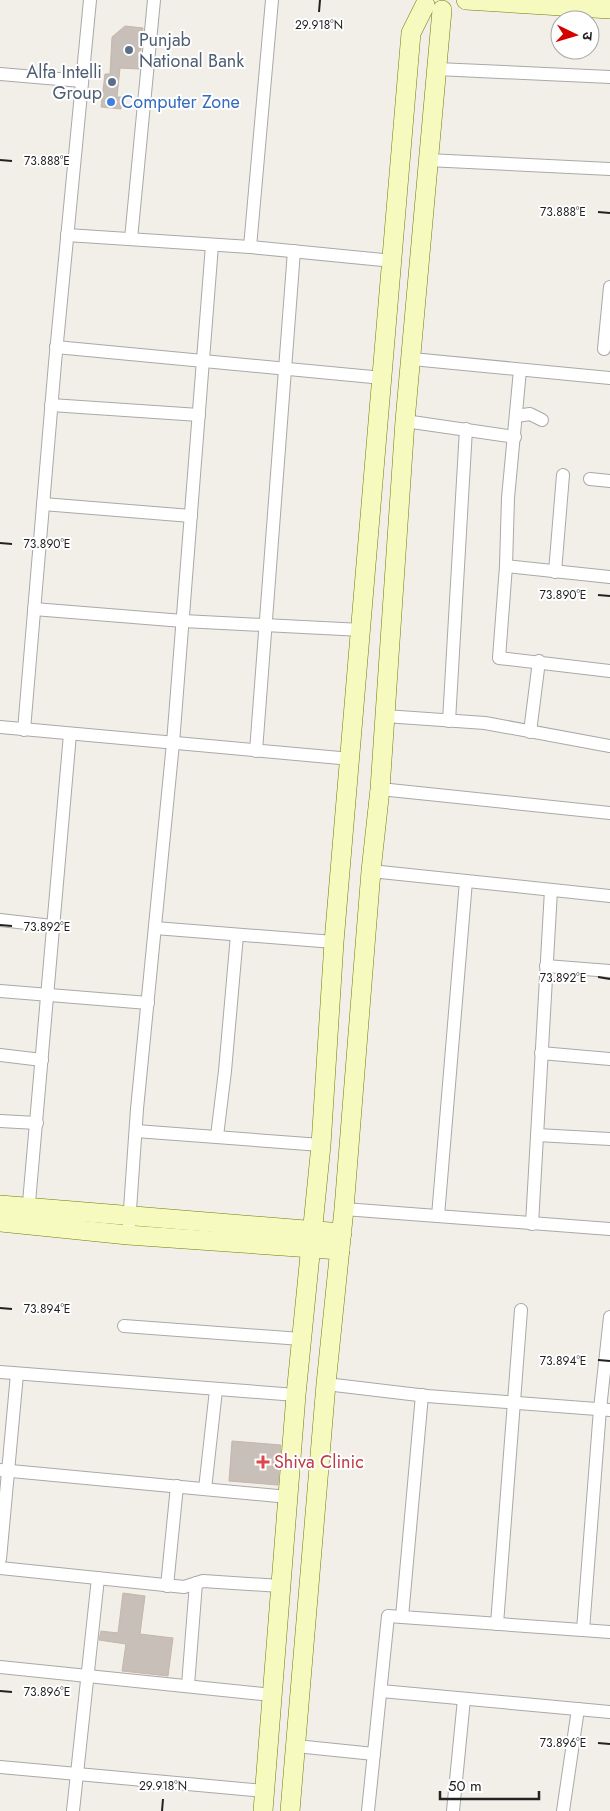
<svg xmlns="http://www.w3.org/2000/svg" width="610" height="1811" viewBox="0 0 610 1811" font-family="Jost,'Noto Sans Devanagari',sans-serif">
<rect width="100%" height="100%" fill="#f2efe9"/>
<!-- building -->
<g fill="#c7bfb8" stroke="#c4b6ab">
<path d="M 125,26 L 143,28 L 139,69 L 120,68 L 117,97 L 122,97 L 121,109 L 101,107 L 105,74 L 110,74 L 112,37 Z"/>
<path d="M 232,1441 L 281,1445 L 278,1485 L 229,1481 Z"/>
<path d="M 123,1593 L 145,1596 L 140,1634 L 173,1638 L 168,1676 L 122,1671 L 126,1644 L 99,1640 L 101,1631 L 118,1633 Z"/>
</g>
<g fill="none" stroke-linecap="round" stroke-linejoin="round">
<defs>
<g id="street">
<path d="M 272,0 L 250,247 L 393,261"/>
<path d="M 437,69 L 610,77"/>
<path d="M 0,74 L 82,81"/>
<path d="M 427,160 L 610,169"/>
<path d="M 67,235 L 250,247"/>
<path d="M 131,239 L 154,0"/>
<path d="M 56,347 L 383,378"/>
<path d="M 604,349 L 610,287"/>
<path d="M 412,359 L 610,378"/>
<path d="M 520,370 L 508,498 L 506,566 L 499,658 L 610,671"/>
<path d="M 51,405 L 199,415"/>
<path d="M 516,416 L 530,414 L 542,420"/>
<path d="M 405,421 L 515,437"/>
<path d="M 590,479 L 610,481"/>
<path d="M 43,504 L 191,516"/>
<path d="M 506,566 L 610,577"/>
<path d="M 555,572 L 563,475"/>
<path d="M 34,609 L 183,621 L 362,630"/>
<path d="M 385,716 L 485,723 L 610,746"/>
<path d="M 449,721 L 466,429"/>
<path d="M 0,727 L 351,759"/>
<path d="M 24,730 L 55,363 L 90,0"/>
<path d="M 530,732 L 539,661"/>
<path d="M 256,751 L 294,251"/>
<path d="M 380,789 L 610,813"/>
<path d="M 371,871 L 610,896"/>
<path d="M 0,920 L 52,926"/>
<path d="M 155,928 L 334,942"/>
<path d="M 546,966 L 610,971"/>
<path d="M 0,991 L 148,1003"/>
<path d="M 541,1053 L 610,1059"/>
<path d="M 0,1055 L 42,1060"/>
<path d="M 0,1121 L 37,1123"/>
<path d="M 136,1131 L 321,1145"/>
<path d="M 537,1135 L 610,1139"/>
<path d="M 217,1136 L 225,1071 L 237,935"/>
<path d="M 344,1209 L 610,1229"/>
<path d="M 28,1214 L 70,734"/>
<path d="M 438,1216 L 466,881"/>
<path d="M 129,1224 L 137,1109 L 173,743 L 212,245"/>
<path d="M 532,1224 L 551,890"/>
<path d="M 124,1326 L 301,1339"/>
<path d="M 0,1372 L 296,1395"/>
<path d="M 326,1384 L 427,1396 L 610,1410"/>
<path d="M 422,1395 L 402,1617 L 610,1632"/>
<path d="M 0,1470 L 289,1497"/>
<path d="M 205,1489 L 216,1390"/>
<path d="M 0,1559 L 17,1374"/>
<path d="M 0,1568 L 184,1587 L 203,1581 L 281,1586"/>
<path d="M 167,1586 L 177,1486"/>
<path d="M 497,1624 L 521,1310"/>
<path d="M 583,1630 L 600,1409 L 610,1317"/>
<path d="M 0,1667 L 272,1695"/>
<path d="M 188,1685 L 196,1583"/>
<path d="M 381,1691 L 610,1712"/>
<path d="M 296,1746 L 374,1754"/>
<path d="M 0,1767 L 265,1791"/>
<path d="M 73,1811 L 98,1578"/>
<path d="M 368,1811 L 388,1616 L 402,1617"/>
<path d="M 453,1811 L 464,1699"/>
<path d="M 563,1811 L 578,1709"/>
</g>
<g id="secondary">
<path d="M 466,0 L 610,9"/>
<path d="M 0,1205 L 342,1233"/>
<path d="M 0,1222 L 128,1235 L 340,1250"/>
<path d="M 263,1811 L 296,1395 L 321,1145 L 334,942 L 411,33 L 425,5"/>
<path d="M 290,1811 L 326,1384 L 344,1209 L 371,871 L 380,789 L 405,421 L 442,10"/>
</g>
</defs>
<!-- street casing -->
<use href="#street" stroke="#a9a9a9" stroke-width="14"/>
<!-- secondary casing -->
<use href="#secondary" stroke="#707d05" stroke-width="20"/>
<!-- street -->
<use href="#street" stroke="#fff" stroke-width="12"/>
<!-- secondary -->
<use href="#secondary" stroke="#f7fabf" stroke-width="19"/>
</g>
<!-- ticks -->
<path fill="none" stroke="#222" stroke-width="2" d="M 319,12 L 320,0M 0,160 L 12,161M 598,212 L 610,213M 0,543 L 12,544M 598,595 L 610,596M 0,925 L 12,926M 598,977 L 610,979M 0,1308 L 12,1309M 598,1360 L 610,1361M 0,1691 L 12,1692M 598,1743 L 610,1744M 162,1811 L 163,1799"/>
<!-- markers -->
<g fill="#5c6f8a" stroke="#fff" stroke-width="2">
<circle cx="129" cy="50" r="5"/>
<circle cx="112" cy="82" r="5"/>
</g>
<circle fill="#3f7fe0" stroke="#fff" stroke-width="2" cx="111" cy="102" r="5"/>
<path fill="#e0444e" stroke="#fff" stroke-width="2" d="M260.5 1454.5h5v5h5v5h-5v5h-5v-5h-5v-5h5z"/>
<g text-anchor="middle" stroke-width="4" stroke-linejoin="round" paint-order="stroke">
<!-- service labels -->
<g font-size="18" fill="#4e5e75" stroke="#fff" text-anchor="start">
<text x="139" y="46">Punjab<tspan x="139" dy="21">National Bank</tspan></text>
<text x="102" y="78" text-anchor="end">Alfa Intelli<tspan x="102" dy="21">Group</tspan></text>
</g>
<!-- shop labels -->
<g font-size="18" fill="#366cbe" stroke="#fff" text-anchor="start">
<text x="121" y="108">Computer Zone</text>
</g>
<!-- health labels -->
<g font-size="18" fill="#be3a42" stroke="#fff" text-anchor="start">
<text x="274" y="1468">Shiva Clinic</text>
</g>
</g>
<g font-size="12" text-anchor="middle" fill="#222" stroke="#fff" stroke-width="4" stroke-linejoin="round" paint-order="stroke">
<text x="319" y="29">29.918°N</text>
<text x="47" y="165">73.888°E</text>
<text x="563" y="216">73.888°E</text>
<text x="47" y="548">73.890°E</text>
<text x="563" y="599">73.890°E</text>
<text x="47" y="931">73.892°E</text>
<text x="563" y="982">73.892°E</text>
<text x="47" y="1313">73.894°E</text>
<text x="563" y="1365">73.894°E</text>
<text x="47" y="1696">73.896°E</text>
<text x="563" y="1747">73.896°E</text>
<text x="163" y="1790">29.918°N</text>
</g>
<!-- north arrow -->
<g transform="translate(575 35) rotate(95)"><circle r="24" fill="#ffffff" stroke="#a7a7a7"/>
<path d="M0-4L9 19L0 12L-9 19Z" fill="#d40000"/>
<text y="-8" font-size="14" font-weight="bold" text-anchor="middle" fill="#222222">उ</text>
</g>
<!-- scale -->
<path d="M440 1791v8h99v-8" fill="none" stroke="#222222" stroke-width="2.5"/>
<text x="448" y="1791" font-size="15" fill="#222222" stroke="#ffffff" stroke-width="4" paint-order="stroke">50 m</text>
</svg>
